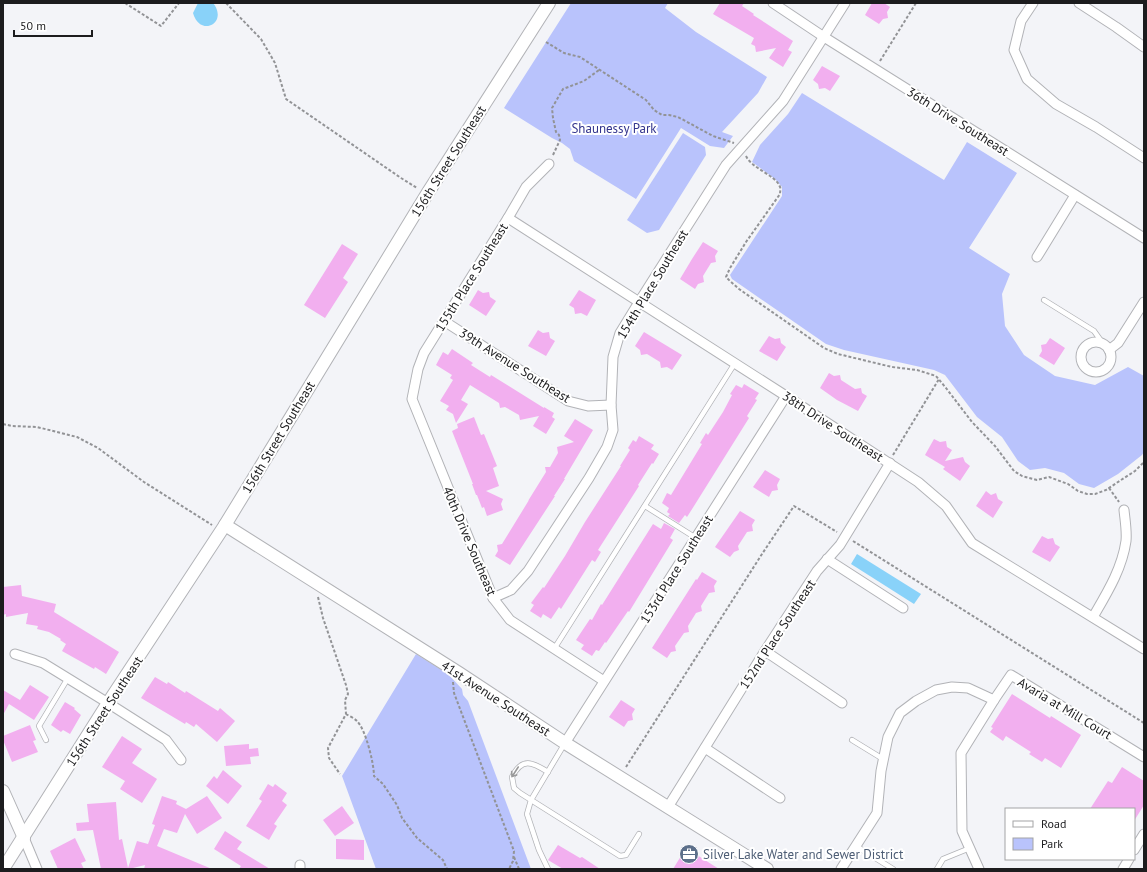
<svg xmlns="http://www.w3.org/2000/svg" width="1147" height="872" viewBox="0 0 1147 872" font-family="'PT Sans',sans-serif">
<rect width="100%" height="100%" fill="#f3f4f8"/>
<!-- green -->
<g fill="#b9c3fc">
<path d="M 571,3 L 668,3 L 665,8 L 696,32 L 767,77 L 758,93 L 722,132 L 733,136 L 724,148 L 710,146 L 681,128 L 636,199 L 574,161 L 570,149 L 562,143 L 552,138 L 504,108 Z"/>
<path d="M 802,93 L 944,180 L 967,142 L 1017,173 L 969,248 L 1010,274 L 1002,294 L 1005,326 L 1024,355 L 1055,376 L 1095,385 L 1128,367 L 1144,376 L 1144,452 L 1142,455 L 1118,474 L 1094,488 L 1079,484 L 1064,473 L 1045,468 L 1030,470 L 1018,461 L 1002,437 L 977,417 L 945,375 L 934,370 L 844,350 L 826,344 L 732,279 L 730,275 L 782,196 L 782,187 L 775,179 L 752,162 L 760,145 L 788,114 Z"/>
<path d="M 683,133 L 705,147 L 706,155 L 659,230 L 647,233 L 627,220 Z"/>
<path d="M 416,654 L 448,674 L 462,689 L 463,695 L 468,701 L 531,869 L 376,869 L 342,776 Z"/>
</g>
<!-- water -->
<g fill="#89d2f9">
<path d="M 198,3 L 213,3 C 229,23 200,38 193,13 Z"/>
<path d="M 857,554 L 921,594 L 914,604 L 851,564 Z"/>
</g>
<!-- building -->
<g fill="#f2afef">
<path d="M 720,3 L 744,3 L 742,6 L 754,14 L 753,15 L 761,20 L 793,41 L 788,50 L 792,52 L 783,67 L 769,58 L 776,48 L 756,52 L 755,46 L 751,44 L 754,38 L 713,14 Z"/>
<path d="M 872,3 L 884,3 L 890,7 L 887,12 L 888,18 L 883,19 L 879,24 L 865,15 Z"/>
<path d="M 822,66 L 840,76 L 830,91 L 825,88 L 819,89 L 818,84 L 813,80 Z"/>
<path d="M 703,242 L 718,251 L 715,256 L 716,262 L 711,263 L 703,276 L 704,282 L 698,284 L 695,289 L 680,279 L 692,259 Z"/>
<path d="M 342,244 L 358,254 L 343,278 L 348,282 L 325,318 L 304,305 Z"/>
<path d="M 478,290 L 483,293 L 489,292 L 490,297 L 496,301 L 486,316 L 469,305 Z"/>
<path d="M 579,290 L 596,300 L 587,316 L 581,313 L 575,314 L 574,308 L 569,305 Z"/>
<path d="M 538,330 L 543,333 L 549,332 L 550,338 L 555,341 L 546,356 L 528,346 Z"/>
<path d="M 644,332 L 682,355 L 672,370 L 667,367 L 661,368 L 660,362 L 647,354 L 641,355 L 640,350 L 635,346 Z"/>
<path d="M 769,336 L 775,339 L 780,338 L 781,343 L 786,347 L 777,361 L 759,351 Z"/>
<path d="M 1050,338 L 1065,348 L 1054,365 L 1039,356 L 1042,351 L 1041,345 L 1046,344 Z"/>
<path d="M 452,349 L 473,363 L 471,365 L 490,377 L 491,375 L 544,408 L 544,407 L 554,413 L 552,417 L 555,419 L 546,434 L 533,426 L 539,416 L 520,420 L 519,415 L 505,407 L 500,408 L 499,403 L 470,385 L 461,400 L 468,404 L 456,423 L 453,414 L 446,410 L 449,406 L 440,401 L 453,380 L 450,378 L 452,375 L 436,365 L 443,352 L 448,355 Z"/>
<path d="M 829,373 L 834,376 L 840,375 L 841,380 L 855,389 L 861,388 L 862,393 L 867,396 L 858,411 L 837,400 L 820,388 Z"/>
<path d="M 744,384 L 759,393 L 755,399 L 757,400 L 747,416 L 749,418 L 694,506 L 687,517 L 685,515 L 679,523 L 668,516 L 670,514 L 667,512 L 669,508 L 662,503 L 667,493 L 671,495 L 702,444 L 700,443 L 706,433 L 708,435 L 723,412 L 732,395 L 730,394 L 736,385 L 742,388 Z"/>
<path d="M 474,417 L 481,435 L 484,434 L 497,466 L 493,468 L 499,486 L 486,491 L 503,499 L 501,504 L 503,510 L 487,516 L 484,507 L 482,508 L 477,495 L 476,495 L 472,484 L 473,484 L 452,431 L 458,428 L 457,424 Z"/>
<path d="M 575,419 L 593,430 L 564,479 L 565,479 L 554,496 L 555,496 L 510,565 L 495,556 L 498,551 L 497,545 L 502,544 L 529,500 L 528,501 L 546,472 L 545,467 L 550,467 L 558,453 L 557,447 L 574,442 L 564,436 Z"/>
<path d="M 639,436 L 654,445 L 651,449 L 659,454 L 653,464 L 652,463 L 638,485 L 639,486 L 598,550 L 601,552 L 595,562 L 592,560 L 561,609 L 559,607 L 551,619 L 543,614 L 541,618 L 530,611 L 534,605 L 531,603 L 543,587 L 544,588 L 565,556 L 585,522 L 621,466 L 620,466 L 630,450 L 628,448 L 633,440 L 636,442 Z"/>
<path d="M 934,439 L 940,442 L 946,441 L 947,447 L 952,450 L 945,461 L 963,457 L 965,462 L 970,466 L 960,481 L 943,469 L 945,467 L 925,455 Z"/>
<path d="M 765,470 L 780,479 L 777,485 L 778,490 L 772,491 L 769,497 L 753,487 Z"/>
<path d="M 986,491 L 991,495 L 996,493 L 998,499 L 1003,502 L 993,518 L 976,506 Z"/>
<path d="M 740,511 L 755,520 L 752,525 L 753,531 L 747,532 L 738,546 L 739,550 L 734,552 L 730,557 L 715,547 Z"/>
<path d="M 664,523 L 675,529 L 670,538 L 673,540 L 629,612 L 628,611 L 606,643 L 605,642 L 599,651 L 596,650 L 592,656 L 581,649 L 584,645 L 576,640 L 590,619 L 592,620 L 601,604 L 602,605 L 653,524 L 661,529 Z"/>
<path d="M 1042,536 L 1048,539 L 1053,538 L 1055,544 L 1060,547 L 1050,562 L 1032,552 Z"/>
<path d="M 702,572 L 717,581 L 714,586 L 715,592 L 709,593 L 701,606 L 702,611 L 696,613 L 688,626 L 689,632 L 684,633 L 675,646 L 676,651 L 671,652 L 667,658 L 652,648 L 696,579 L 697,580 Z"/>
<path d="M 21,585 L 22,596 L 56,604 L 54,612 L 119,652 L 106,674 L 95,667 L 94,669 L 62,651 L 66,644 L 60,640 L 61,639 L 49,632 L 37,629 L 38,626 L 26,624 L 28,613 L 6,617 L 6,614 L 3,615 L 3,587 Z"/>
<path d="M 155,677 L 167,684 L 168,682 L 185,693 L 186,691 L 218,711 L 220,708 L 235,721 L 217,742 L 196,724 L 194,727 L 186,722 L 185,724 L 141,698 Z"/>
<path d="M 30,685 L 49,697 L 34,720 L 9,704 L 3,715 L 3,690 L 20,700 Z"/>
<path d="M 1012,694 L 1050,718 L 1051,716 L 1081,735 L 1061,768 L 1045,758 L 1042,762 L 1029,754 L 1031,752 L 1006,736 L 1003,741 L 990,732 L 993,728 L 991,727 Z"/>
<path d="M 621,700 L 635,709 L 632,714 L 633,720 L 628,721 L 624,727 L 609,717 Z"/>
<path d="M 65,702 L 75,708 L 74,709 L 81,715 L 70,734 L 63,730 L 61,732 L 51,725 Z"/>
<path d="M 30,725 L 36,740 L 33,741 L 38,752 L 12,762 L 3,740 L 3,736 Z"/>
<path d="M 122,736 L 142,749 L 132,763 L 157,779 L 142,803 L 120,789 L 125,781 L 102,767 Z"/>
<path d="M 249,744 L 249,749 L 258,748 L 259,756 L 250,757 L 251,764 L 226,766 L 224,746 Z"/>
<path d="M 1122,767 L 1144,781 L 1144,805 L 1134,821 L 1134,809 L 1090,809 L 1108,781 L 1112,783 Z"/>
<path d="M 223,770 L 242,786 L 228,804 L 206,786 L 214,776 L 217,779 Z"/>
<path d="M 268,784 L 273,787 L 275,784 L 287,793 L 282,801 L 287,805 L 274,824 L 277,826 L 269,840 L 246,826 L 262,801 L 259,799 Z"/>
<path d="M 162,796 L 177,801 L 176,804 L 186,809 L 207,796 L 222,818 L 197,834 L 185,814 L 177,833 L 164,829 L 157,846 L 212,869 L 144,869 L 145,865 L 129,869 L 101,869 L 93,830 L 77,831 L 76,823 L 89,822 L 87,804 L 116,802 L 119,840 L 122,839 L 128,868 L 137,841 L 148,844 L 155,825 L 152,824 Z"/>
<path d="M 342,806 L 354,823 L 335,836 L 323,820 Z"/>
<path d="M 225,831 L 242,842 L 237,849 L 270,869 L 239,869 L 241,866 L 214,849 Z"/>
<path d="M 75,838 L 86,861 L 81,863 L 84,869 L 58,869 L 50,851 Z"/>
<path d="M 336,839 L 364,840 L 364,860 L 336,859 Z"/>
<path d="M 558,845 L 580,858 L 582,857 L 600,869 L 563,869 L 548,860 Z"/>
<path d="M 686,848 L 719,869 L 673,869 Z"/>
</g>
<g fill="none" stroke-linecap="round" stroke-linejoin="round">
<defs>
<g id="service">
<path d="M 1044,300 L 1094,331 L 1104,345"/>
<path d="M 645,506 L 696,538"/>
<path d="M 554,649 L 735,363"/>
<path d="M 46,740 L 39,726 L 68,678"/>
<path d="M 852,740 L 883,759"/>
<path d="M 548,772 C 532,762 522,757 512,777 L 514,788 L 520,793 L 620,856 L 626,855 L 639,834"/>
<path d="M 856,846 L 893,869"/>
<path d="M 548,869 L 539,850 L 527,814 L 531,800 L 565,743"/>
<path d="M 937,869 L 943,859 L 970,848"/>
</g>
<g id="minor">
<path d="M 773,3 L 824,37 L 1144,238"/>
<path d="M 1033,3 L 1021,21 L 1014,50 L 1027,79 L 1056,104 L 1096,127 L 1144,158"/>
<path d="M 1079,3 L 1116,27 L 1144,47"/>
<path d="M 549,164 L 526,187 L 508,218 L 424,353 L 418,369 L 412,399 L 493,598 L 510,620 L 604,681"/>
<path d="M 508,218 L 786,396 L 918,482 L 946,506 L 972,543 L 1144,649"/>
<path d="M 1037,257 L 1075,195"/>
<path d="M 444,321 L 568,401 L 588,406 L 611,405"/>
<circle cx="1096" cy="357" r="15"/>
<path d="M 1109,350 L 1118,343 L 1144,302"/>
<path d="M 827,559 L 903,608"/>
<path d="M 493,598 L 511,590 L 528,571 L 589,478 L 607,447 L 613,430 L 611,405 L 613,357 L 620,333 L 639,302 L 726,165 L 783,101 L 845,3"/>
<path d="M 1093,617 C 1107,593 1122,569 1126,541 C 1127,531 1125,520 1124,510"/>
<path d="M 765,651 L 842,703"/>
<path d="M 15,654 L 43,663 L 108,703 L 166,740 L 181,760"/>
<path d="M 565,743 L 786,396"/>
<path d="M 705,748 L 780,798"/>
<path d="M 668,807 L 765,651 L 817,571 L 840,545 L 890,463"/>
<path d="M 24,838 L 37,869"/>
<path d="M 1134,850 L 1144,834"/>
<path d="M 300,869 L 300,865"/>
<path d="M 841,869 L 877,813 L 881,771 L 888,737 L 900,713 L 916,701 L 936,690 L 952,687 L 968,688 L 994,700"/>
<path d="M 979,869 L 962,831 L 961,753 L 994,700 L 1011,675 L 1144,757"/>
<path d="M 1123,869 L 1129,859"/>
</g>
<g id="tertiary">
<path d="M 225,525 L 459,673 L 565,743 L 767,869"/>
<path d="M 3,791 L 24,838"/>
<path d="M 3,869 L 108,703 L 225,525 L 427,194 L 549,3"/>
</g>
</defs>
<!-- service casing -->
<use href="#service" stroke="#b2b3b7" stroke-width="6"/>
<!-- minor casing -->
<use href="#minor" stroke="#b2b3b7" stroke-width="11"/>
<!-- tertiary casing -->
<use href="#tertiary" stroke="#b2b3b7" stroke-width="14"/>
<!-- path -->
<g stroke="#929396" stroke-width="2" stroke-dasharray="3 2" stroke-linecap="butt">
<path d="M 125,3 L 161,26 L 179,3"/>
<path d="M 226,3 L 261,39 L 275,63 L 286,99 L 401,178 L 417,188"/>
<path d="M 546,42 L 564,53 L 580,57 L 646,100 L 654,110 L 662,115 L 669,115 L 678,117 L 713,136 L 734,143"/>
<path d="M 880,61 L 916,3"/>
<path d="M 553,155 L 560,140 L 559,135 L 556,132 L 553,118 L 552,108 L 563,89 L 584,81 L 599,70"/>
<path d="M 746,156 C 752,169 776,175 780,187 C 781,189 780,191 780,194 L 746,242 L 730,268 L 726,277 L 730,281 L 739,289 L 824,348 L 838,354 L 892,367 L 917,370 L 936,376 L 946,388 L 972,422 L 995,446 L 1014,471 L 1022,476 L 1037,480 L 1049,477 L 1068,484 L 1078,491 L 1087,494 L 1095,494 L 1106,490 L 1121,480 L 1135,471 L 1144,462"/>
<path d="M 3,424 L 12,426 L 37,427 L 77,437 L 98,448 L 144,482 L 212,525"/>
<path d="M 893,455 L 939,379"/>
<path d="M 1109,488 L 1119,502"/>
<path d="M 853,541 L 1144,723"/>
<path d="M 318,597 L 323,618 L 346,685 L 348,694 L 345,700 L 346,714 L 328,748 L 329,758 L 340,774"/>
<path d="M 453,682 L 454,693 L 514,851 L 513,861 L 509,869"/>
<path d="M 346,714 C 349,716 354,718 357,721 C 366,730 374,764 374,776 L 383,784 L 397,805 L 402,818 L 417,838 L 443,860 L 447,869"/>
<path d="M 626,767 L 762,554 L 794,506 L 837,532"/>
<path d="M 514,857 L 519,869"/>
</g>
<!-- service -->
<use href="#service" stroke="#fff" stroke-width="4.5"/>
<!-- minor -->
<use href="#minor" stroke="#fff" stroke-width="9"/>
<!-- tertiary -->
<use href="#tertiary" stroke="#fff" stroke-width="12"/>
</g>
<!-- one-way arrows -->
<defs><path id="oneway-shaft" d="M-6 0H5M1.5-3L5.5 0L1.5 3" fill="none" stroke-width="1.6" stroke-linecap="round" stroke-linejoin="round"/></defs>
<use stroke="#99999a" href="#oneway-shaft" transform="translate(515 772) rotate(123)"/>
<!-- icons -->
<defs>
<symbol id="office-disc" viewBox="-11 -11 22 22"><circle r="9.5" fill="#5c6f8a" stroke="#fff"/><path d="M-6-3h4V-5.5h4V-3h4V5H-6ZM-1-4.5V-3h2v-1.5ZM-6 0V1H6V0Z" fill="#fff"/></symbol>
</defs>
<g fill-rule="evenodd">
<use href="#office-disc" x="678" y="843" width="22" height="22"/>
</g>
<g text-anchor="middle" stroke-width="4" stroke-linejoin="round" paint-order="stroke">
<!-- street labels -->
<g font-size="13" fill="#1c1c1e" stroke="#fff">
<text transform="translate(958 121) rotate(32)" y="5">36th Drive Southeast</text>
<text transform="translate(448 161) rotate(-58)" y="5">156th Street Southeast</text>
<text transform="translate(471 277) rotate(-58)" y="5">155th Place Southeast</text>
<text transform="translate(652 284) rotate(-59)" y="5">154th Place Southeast</text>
<text transform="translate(515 365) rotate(32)" y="5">39th Avenue Southeast</text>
<text transform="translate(833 426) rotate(33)" y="5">38th Drive Southeast</text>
<text transform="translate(278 437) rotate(-59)" y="5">156th Street Southeast</text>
<text transform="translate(470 541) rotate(67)" y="5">40th Drive Southeast</text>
<text transform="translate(676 569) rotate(-58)" y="5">153rd Place Southeast</text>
<text transform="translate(777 634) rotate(-57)" y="5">152nd Place Southeast</text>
<text transform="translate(496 698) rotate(33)" y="5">41st Avenue Southeast</text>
<text transform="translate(1065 708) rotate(31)" y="5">Avaria at Mill Court</text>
<text transform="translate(104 711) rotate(-57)" y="5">156th Street Southeast</text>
</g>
<!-- park labels -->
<g font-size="13" fill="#32338c" stroke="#fff">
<text x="614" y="133">Shaunessy Park</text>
</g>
<!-- service labels -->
<g font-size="13" fill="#4e5e75" stroke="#fff" text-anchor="start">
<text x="703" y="859">Silver Lake Water and Sewer District</text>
</g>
</g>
<!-- border -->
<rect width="1147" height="872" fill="none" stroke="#1c1c1e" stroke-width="8"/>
<!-- legend -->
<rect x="1005" y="808" width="130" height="52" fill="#ffffff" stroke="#a4a4a5"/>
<rect x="1013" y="821" width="20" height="6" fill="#ffffff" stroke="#a4a4a5"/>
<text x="1041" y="828" font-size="12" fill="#1c1c1e">Road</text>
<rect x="1013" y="838" width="20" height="12" fill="#b9c3fc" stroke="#a4a4a5"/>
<text x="1041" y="848" font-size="12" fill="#1c1c1e">Park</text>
<!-- scale -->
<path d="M14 30v6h78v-6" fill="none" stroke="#1c1c1e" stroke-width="2"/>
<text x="20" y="30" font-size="12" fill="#1c1c1e" stroke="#ffffff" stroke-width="3" paint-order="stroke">50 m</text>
</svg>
